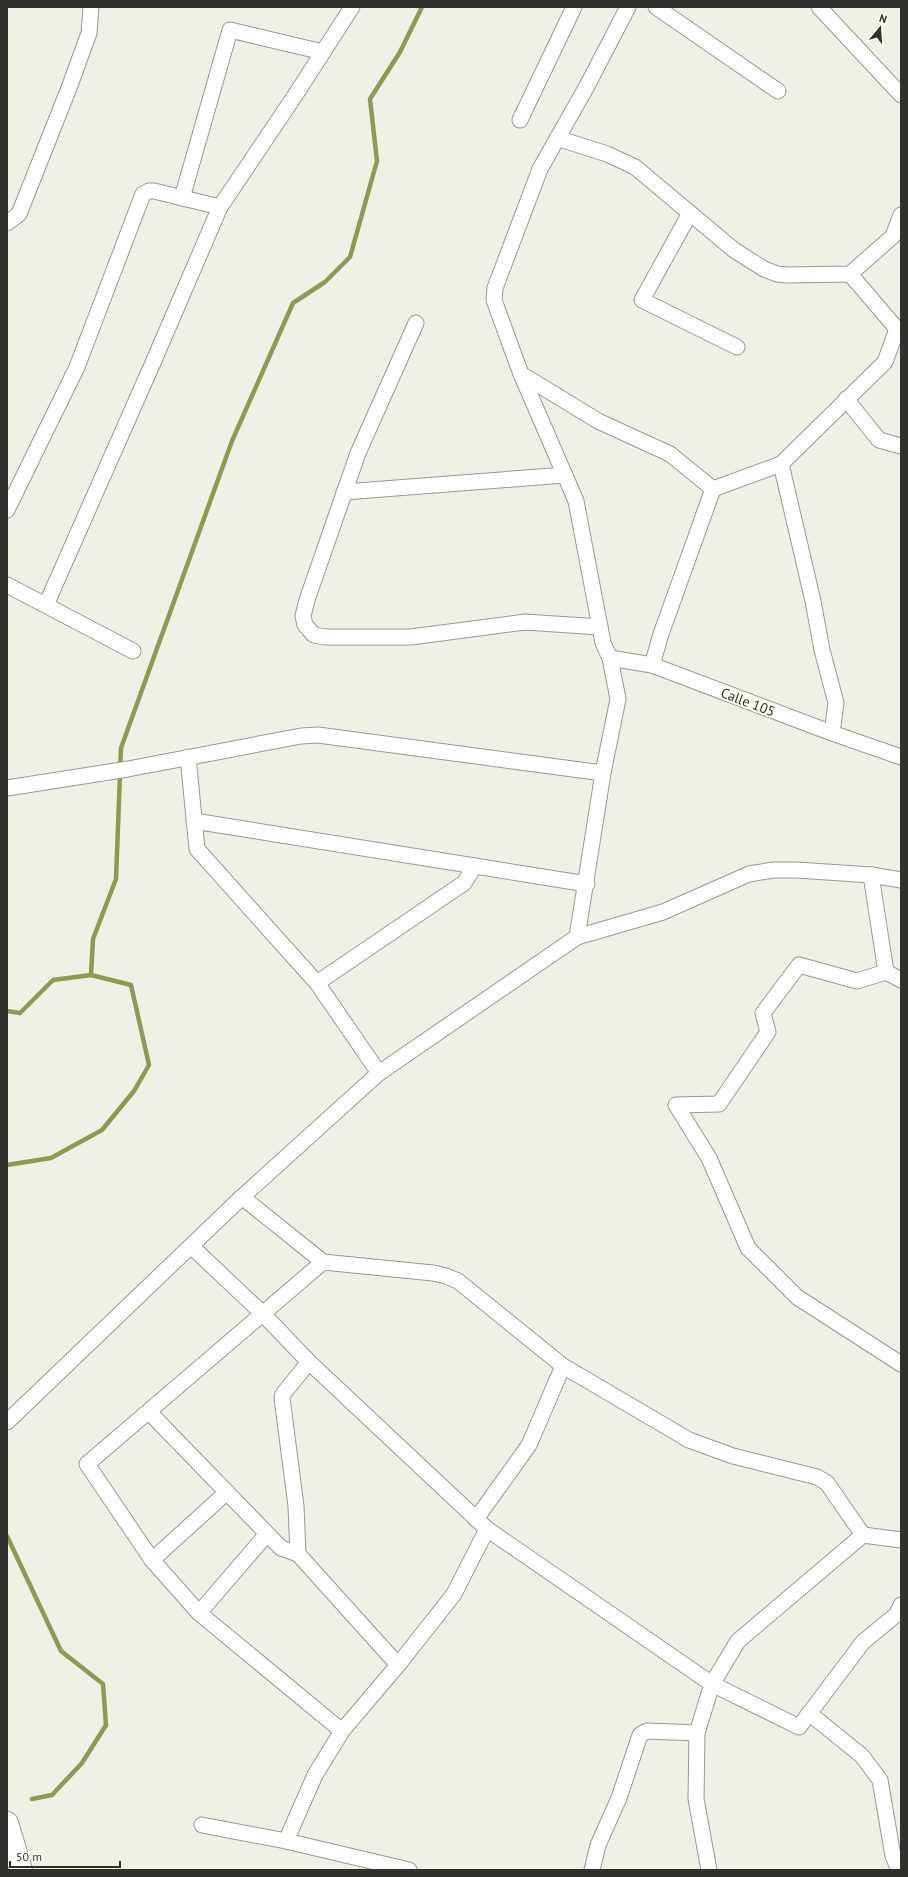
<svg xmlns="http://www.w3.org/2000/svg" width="908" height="1877" viewBox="0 0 908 1877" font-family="'PT Sans',sans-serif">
<rect width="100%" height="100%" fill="#eef2e6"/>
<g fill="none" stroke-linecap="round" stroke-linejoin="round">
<!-- stream -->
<g stroke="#8b9c51" stroke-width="4.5">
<path d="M 7,1011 L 20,1013 L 53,980 L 91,975"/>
<path d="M 7,1165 L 51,1158 L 102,1130 L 134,1091 L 149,1065 L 131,985 L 91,975 L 93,939 L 116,879 L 121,748 L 232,441 L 293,303 L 325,282 L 350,257 L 377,161 L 370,99 L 400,52 L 422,7"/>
<path d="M 7,1536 L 61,1651 L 103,1684 L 106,1725 L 82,1763 L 52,1795 L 32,1799"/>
</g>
<defs>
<g id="minor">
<path d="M 628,7 L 587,86 L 540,169 L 495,288 L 494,300 L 499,314 L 521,374 L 576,501 L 603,643 L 610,658 L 652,665 L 832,733 L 901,757"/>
<path d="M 656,7 L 778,91"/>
<path d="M 819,7 L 901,95"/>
<path d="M 520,120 L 574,7"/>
<path d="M 557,138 L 607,154 L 635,167 L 734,250 L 764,269 L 777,274 L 787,275 L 850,274 L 893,236 L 901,215"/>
<path d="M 182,198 L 230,30 L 323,52"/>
<path d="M 690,213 L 642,300 L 737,347"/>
<path d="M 7,223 L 19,214 L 69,88 L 89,33 L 91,7"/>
<path d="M 850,274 L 897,329 L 901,329"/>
<path d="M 416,323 L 358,453 L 307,600 L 303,616 L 305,625 L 314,635 L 325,637 L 411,637 L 525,622 L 600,627"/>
<path d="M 521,374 L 598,421 L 670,454 L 713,489 L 661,634 L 652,665"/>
<path d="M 846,399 L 879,440 L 901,446"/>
<path d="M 781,464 L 813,601 L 822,650 L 836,703 L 832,733"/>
<path d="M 713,489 L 781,464 L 885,362 L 897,329"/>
<path d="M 344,492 L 565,475"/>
<path d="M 7,510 L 77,367 L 143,194 L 149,191 L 154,191 L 220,207"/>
<path d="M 7,585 L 133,651"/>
<path d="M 46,605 L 152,365 L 220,207 L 296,94 L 352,7"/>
<path d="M 188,757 L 197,849 L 317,983 L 379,1073"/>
<path d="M 7,788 L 128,769 L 301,736 L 318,735 L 603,773"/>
<path d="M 194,821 L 587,884"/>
<path d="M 871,875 L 886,972"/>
<path d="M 577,937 L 603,773 L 618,699 L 610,658"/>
<path d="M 901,980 L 886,972 L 857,981 L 799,965 L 763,1013 L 768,1032 L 719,1104 L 676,1105 L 709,1158 L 748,1248 L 797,1297 L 901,1364"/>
<path d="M 317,983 L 464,883 L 475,866"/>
<path d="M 242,1197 L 323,1262 L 433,1273 L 446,1276 L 458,1281 L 563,1366 L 689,1440 L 733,1456 L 817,1477 L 827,1483 L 863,1535"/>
<path d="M 192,1247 L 263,1314 L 309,1362 L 487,1529 L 712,1684 L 799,1727 L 863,1642 L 897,1614 L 901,1605"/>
<path d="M 323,1262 L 87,1464 L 152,1560 L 199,1613 L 342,1731"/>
<path d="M 309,1362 L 283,1394 L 282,1398 L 296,1506 L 298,1554 L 398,1665"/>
<path d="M 149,1412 L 281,1548 L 298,1554"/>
<path d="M 7,1422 L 242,1197 L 379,1073 L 577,937 L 663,912 L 749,874 L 773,870 L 797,870 L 871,875 L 901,880"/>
<path d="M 476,1519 L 529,1445 L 563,1366"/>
<path d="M 152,1560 L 227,1492"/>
<path d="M 199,1613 L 267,1534"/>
<path d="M 809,1713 L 862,1756 L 880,1780 L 893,1856 L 899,1870"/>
<path d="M 202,1825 L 286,1841 L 409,1870"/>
<path d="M 286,1841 L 315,1775 L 342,1731 L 398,1665 L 454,1594 L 487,1529"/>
<path d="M 592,1870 L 598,1845 L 619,1798 L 640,1735 L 647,1731 L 697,1733"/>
<path d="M 709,1870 L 696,1799 L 697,1733 L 712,1684 L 738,1641 L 863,1535 L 901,1540"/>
</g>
<path id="primary" d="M 7,1823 L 21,1870"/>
</defs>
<!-- minor casing -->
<use href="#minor" stroke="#979a8f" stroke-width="17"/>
<!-- primary casing -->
<use href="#primary" stroke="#979a8f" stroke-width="24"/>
<!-- minor -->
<use href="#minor" stroke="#fff" stroke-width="15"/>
<!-- primary -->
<use href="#primary" stroke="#fff" stroke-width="22"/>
</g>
<g text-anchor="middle" stroke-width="4" stroke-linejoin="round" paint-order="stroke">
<!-- street labels -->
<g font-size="14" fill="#30312d" stroke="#fcfff4">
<text transform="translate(748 702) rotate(21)" y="5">Calle 105</text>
</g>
</g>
<!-- border -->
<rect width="908" height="1877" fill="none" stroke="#30312d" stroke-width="16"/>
<!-- north arrow -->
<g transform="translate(880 28) rotate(18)" stroke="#fcfff4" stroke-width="3" paint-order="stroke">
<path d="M0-3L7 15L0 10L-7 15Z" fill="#30312d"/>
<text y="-6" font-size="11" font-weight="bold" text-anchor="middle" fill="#30312d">N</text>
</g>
<!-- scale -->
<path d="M10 1861v6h110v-6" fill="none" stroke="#30312d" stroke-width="2"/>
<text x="16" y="1861" font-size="12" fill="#30312d" stroke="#fcfff4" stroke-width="3" paint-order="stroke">50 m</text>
</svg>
